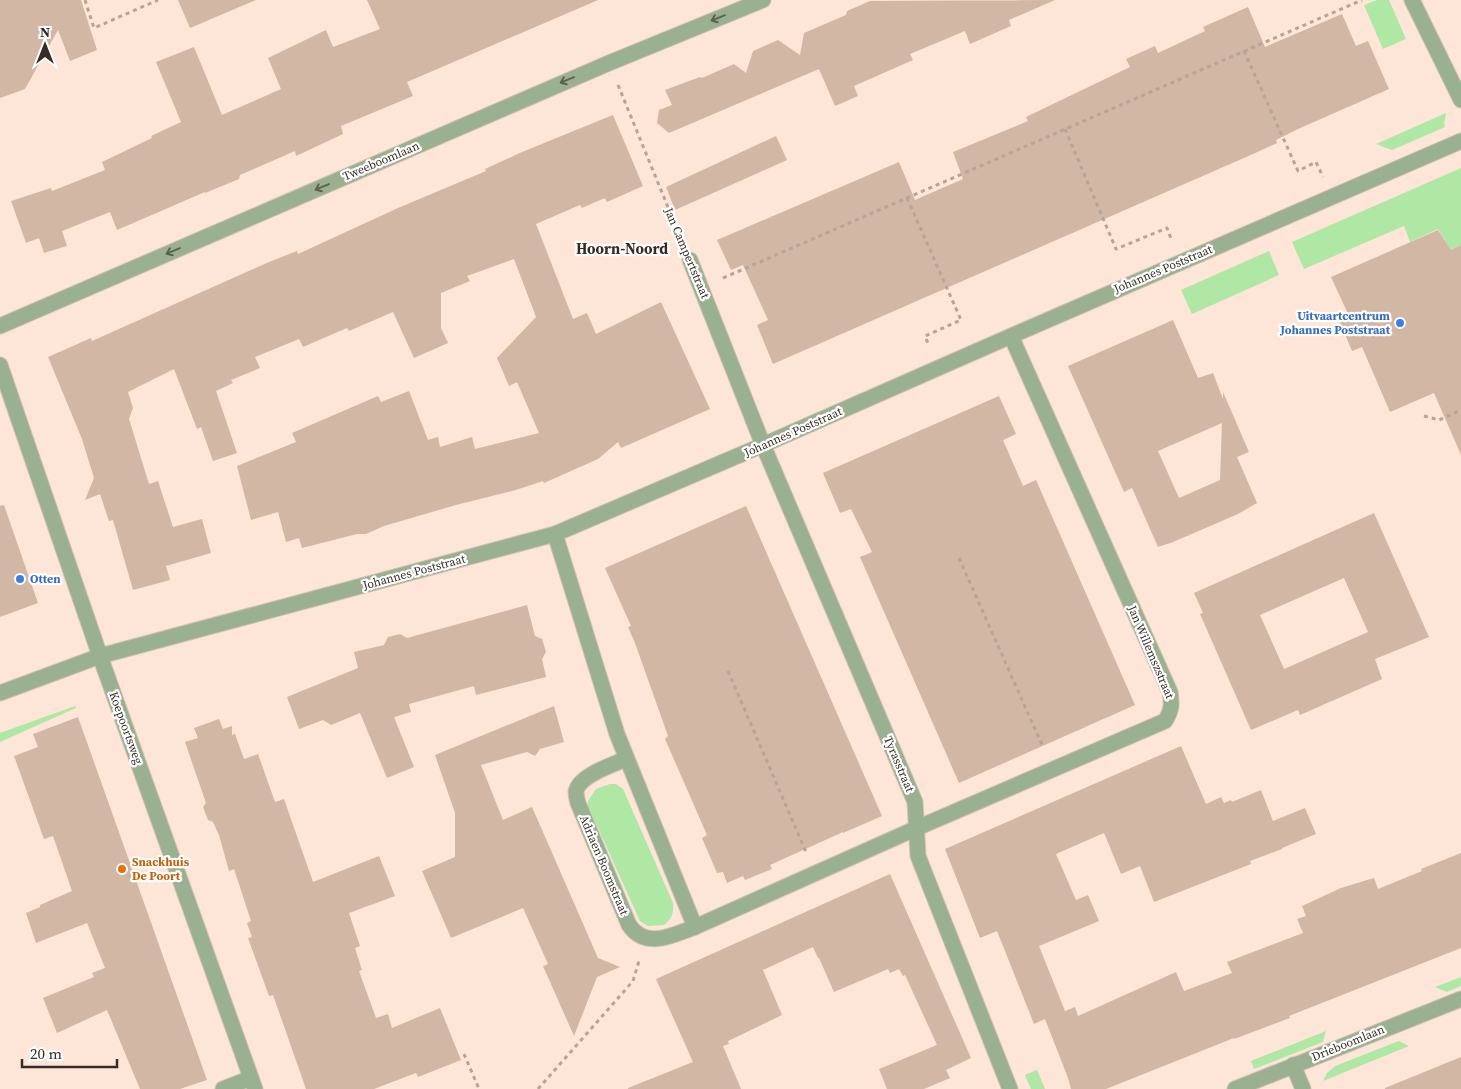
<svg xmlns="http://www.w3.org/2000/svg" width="1461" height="1089" viewBox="0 0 1461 1089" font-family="'Source Serif 4',serif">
<rect width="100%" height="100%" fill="#fde5d7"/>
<!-- green -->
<g fill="#afe7a5">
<path d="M 1377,0 L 1389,0 L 1406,39 L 1383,49 L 1364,5 Z"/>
<path d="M 1446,113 L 1444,124 L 1445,127 L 1392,150 L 1376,144 Z"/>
<path d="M 1461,168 L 1461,245 L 1451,250 L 1438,229 L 1410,242 L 1404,226 L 1304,269 L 1292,242 Z"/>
<path d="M 1269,251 L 1279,275 L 1192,314 L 1181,290 Z"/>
<path d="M 75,706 L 76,708 L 0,742 L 0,733 Z"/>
<path d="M 610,784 L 616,784 L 623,789 L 673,903 C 674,912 672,919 664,925 L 648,926 L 640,921 L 588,806 L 588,801 L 596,789 Z"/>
<path d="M 1461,977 L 1461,986 L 1447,992 L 1435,987 Z"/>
<path d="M 1326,1031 L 1323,1042 L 1254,1069 L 1251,1061 Z"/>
<path d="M 1399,1041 L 1409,1046 L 1323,1081 L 1327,1073 L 1335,1066 Z"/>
<path d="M 1037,1070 L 1045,1089 L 1031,1089 L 1025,1075 Z"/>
</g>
<!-- building -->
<g fill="#d2b7a4" fill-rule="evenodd">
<path d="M 0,0 L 81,0 L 97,50 L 70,61 L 58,30 L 25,89 L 0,98 Z"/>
<path d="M 178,0 L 256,0 L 190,28 Z"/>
<path d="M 367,0 L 598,0 L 407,82 L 413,96 L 341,126 L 343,134 L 296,156 L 295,151 L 240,175 L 239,179 L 205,193 L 205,192 L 117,230 L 110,212 L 62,231 L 67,246 L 44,253 L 39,238 L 26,243 L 11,201 L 51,188 L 52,191 L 105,170 L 102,162 L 152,138 L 151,136 L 181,122 L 156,62 L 194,47 L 222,115 L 281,89 L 268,58 L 326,30 L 333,47 L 380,29 Z"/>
<path d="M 1055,0 L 1009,20 L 1011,26 L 970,44 L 965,31 L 910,54 L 913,60 L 854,86 L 858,96 L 835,106 L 819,69 L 669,133 L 657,123 L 659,110 L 672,105 L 665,90 L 700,77 L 702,78 L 734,64 L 746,73 L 753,51 L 778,40 L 800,55 L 804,33 L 846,15 L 847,11 L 870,1 Z"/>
<path d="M 1248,7 L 1265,47 L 1342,14 L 1356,46 L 1368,41 L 1389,89 L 1298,129 L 1276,140 L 1277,143 L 1253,154 L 773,364 L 757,325 L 768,320 L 743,265 L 731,270 L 717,240 L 899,162 L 915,200 L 963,179 L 953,152 L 1028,121 L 1026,117 L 1130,67 L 1126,59 L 1155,46 L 1158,53 L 1205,31 L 1203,27 Z"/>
<path d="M 613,115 L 643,186 L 607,202 L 605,198 L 582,208 L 580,205 L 536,224 L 573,319 L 587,313 L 596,334 L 661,302 L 710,409 L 621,448 L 618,442 L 598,459 L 544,483 L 543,481 L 516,490 L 456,505 L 384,526 L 366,534 L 357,534 L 302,548 L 299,538 L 286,542 L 278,512 L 251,520 L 237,466 L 296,442 L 292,433 L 378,396 L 381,402 L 409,391 L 428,440 L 438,437 L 440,447 L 472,437 L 475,449 L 539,433 L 517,382 L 509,386 L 497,358 L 536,317 L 514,259 L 467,276 L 470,281 L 441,293 L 441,328 L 448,343 L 414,358 L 393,312 L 349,331 L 347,328 L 303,347 L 299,339 L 255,357 L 260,368 L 231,380 L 233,383 L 216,391 L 237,453 L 213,461 L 201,427 L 197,429 L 174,369 L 128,392 L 133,408 L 129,419 L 149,484 L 158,481 L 173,527 L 202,519 L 211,553 L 166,566 L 170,580 L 133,590 L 113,520 L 109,521 L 100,494 L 85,500 L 94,478 L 82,439 L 48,357 L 91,338 L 92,341 L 269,262 L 297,251 L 298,254 L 398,208 L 486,171 L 485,169 L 522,152 Z"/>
<path d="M 776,136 L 787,160 L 675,210 L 666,187 Z"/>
<path d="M 1438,230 L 1451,250 L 1461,245 L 1461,455 L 1434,393 L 1390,412 L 1362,347 L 1352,351 L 1339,320 L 1349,316 L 1331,277 Z"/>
<path d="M 1173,320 L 1198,378 L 1213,373 L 1223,399 L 1223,392 L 1249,452 L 1237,457 L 1257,503 L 1238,514 L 1173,542 L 1158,547 L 1132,488 L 1124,492 L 1068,366 ZM 1222,423 L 1220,480 L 1179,498 L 1158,451 Z"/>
<path d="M 999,396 L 1016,434 L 1003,440 L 1023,486 L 1036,480 L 1135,705 L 959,783 L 860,557 L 872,552 L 851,509 L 840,513 L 823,473 Z"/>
<path d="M 4,505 L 38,603 L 0,617 L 0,506 Z"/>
<path d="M 746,506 L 882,816 L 843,833 L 843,832 L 770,865 L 772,869 L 745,880 L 743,876 L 727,883 L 723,872 L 717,873 L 702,838 L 707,835 L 665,739 L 668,736 L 635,643 L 628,627 L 631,626 L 605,568 Z"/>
<path d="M 1374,513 L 1429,637 L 1375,659 L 1382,679 L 1300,715 L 1298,710 L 1251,730 L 1200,614 L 1203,613 L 1194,593 ZM 1344,578 L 1368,632 L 1284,669 L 1260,615 Z"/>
<path d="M 527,605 L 535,636 L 542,639 L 546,652 L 542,659 L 546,677 L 476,695 L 474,686 L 409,704 L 411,712 L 394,717 L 414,767 L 387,778 L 360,713 L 331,725 L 323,720 L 299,729 L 287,697 L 358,668 L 354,652 L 384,645 L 388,637 L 400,634 L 407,638 Z"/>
<path d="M 554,706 L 564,742 L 540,749 L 535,756 L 527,752 L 481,765 L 503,820 L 532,807 L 598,958 L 620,967 L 597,977 L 574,1036 L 543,966 L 548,964 L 523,908 L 451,938 L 422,871 L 455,857 L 455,813 L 435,755 Z"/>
<path d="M 78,717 L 207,1080 L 180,1089 L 140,1089 L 107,1010 L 57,1033 L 43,998 L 94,977 L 92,973 L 105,968 L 87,923 L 36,943 L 26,913 L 40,907 L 40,905 L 72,891 L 53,836 L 44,839 L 14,756 L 38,747 L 33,734 Z"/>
<path d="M 219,719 L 223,729 L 232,726 L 232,735 L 235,734 L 244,759 L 258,754 L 275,802 L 284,799 L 313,882 L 379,856 L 395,896 L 349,913 L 360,946 L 355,948 L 362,970 L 359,971 L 376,1018 L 388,1014 L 392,1028 L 440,1008 L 461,1060 L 418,1077 L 416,1073 L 374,1089 L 306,1089 L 273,995 L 269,996 L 248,938 L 252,937 L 247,923 L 251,921 L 234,869 L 229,871 L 219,835 L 213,822 L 208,820 L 203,807 L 206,803 L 185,742 L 198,738 L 194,728 Z"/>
<path d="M 1181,746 L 1206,804 L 1221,797 L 1224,803 L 1231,800 L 1232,802 L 1261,790 L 1273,821 L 1305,808 L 1316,834 L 1282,848 L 1282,849 L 1250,861 L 1251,864 L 1154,902 L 1140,866 L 1121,874 L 1104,833 L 1056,854 L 1076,900 L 1088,895 L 1099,921 L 1039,946 L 1065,1011 L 1058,1014 L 1075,1007 L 1078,1016 L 1176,972 L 1184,991 L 1232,973 L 1227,962 L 1303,933 L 1297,919 L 1306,916 L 1302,906 L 1341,888 L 1374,878 L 1378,889 L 1422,871 L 1421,869 L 1461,853 L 1461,948 L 1289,1016 L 1290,1018 L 1234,1039 L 1234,1038 L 1106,1089 L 1071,1089 L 1068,1078 L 1045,1019 L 1034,1024 L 997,931 L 980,938 L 945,849 Z"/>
<path d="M 890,874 L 971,1058 L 946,1070 L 950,1078 L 924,1089 L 887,1089 L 879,1069 L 937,1045 L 905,975 L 903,976 L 899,969 L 890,973 L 888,969 L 834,992 L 819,958 L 818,958 L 813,947 L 763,970 L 782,1015 L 728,1041 L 729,1044 L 723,1046 L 741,1089 L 628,1089 L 628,1088 L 693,1062 L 656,979 Z"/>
<path d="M 1461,1057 L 1461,1089 L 1385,1089 L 1385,1088 Z"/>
</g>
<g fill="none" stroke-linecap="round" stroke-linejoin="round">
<defs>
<g id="minor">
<path d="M 1412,0 L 1461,100"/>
<path d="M 690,260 L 763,445 L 915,802 L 918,856 L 1010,1089"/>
<path d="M 0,326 L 609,63 L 763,0"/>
<path d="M 0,365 L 100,656 L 255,1089"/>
<path d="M 555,534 L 617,734 L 695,927"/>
<path d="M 0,693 L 100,656 L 555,534 L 763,445 L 1011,336 L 1461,141"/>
<path d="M 626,759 C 612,765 580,775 576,791 C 576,794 577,800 578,803 L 629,925 C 646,950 673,935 695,927 L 917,828 L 1165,721 C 1172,710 1172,704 1170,692 L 1011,336"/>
<path d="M 1293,1065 L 1303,1089"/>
<path d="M 223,1089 L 251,1078"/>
<path d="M 1235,1089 L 1461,999"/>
</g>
</defs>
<!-- minor casing -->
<use href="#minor" stroke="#d5c0b3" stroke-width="17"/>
<!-- path -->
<g stroke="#b7a498" stroke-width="3" stroke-dasharray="4 4" stroke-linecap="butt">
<path d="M 85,0 L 94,28 L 158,0"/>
<path d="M 1244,51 L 1298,171 L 1316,162 L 1323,177"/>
<path d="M 618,85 L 681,239"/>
<path d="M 1065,129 L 1116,249 L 1167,228 L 1172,241"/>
<path d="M 907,198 L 961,320 L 925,336 L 929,346"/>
<path d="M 723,278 L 1362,0"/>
<path d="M 1424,416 L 1439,420 L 1461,410"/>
<path d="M 959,558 L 1043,747"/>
<path d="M 728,671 L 806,852"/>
<path d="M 464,1054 L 479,1089"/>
<path d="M 538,1089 L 633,981 L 639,961"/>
</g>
<!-- minor -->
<use href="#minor" stroke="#99b190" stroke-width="15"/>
</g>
<!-- one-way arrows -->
<defs><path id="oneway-shaft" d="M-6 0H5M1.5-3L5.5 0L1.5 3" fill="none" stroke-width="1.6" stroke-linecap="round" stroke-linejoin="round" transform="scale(1.25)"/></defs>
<g stroke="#5e6150">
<use href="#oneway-shaft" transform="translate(718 18) rotate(158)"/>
<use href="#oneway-shaft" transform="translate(567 80) rotate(157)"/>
<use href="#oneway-shaft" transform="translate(322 187) rotate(157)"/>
<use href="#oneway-shaft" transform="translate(173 251) rotate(157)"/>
</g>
<!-- markers -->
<g fill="#3f7fe0" stroke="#fff" stroke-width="2">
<circle cx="1400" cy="323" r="5"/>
<circle cx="20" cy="579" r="5"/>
</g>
<circle fill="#e8710a" stroke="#fff" stroke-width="2" cx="122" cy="869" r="5"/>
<g text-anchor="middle" stroke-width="4.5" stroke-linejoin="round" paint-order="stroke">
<!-- street labels -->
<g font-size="12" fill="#372c25" stroke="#fff">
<text transform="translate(381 161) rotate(-23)" y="4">Tweeboomlaan</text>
<text transform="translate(687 253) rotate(67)" y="4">Jan Campertstraat</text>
<text transform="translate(1163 269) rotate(-23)" y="4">Johannes Poststraat</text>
<text transform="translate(793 432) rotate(-24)" y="4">Johannes Poststraat</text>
<text transform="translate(414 572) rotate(-15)" y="4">Johannes Poststraat</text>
<text transform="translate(1151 652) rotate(67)" y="4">Jan Willemszstraat</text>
<text transform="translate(126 728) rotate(70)" y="4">Koepoortsweg</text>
<text transform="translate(899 764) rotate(67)" y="4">Tyrasstraat</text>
<text transform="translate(604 865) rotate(67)" y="4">Adriaen Boomstraat</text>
<text transform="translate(1348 1043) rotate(-22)" y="4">Drieboomlaan</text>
</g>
<!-- shop labels -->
<g font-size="12" font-weight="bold" fill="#366cbe" stroke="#fff" text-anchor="end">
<text x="1390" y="320">Uitvaartcentrum<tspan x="1390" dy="14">Johannes Poststraat</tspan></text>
<text x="30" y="583" text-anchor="start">Otten</text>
</g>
<!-- food labels -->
<g font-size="12" font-weight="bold" fill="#c56008" stroke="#fff" text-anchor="start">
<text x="132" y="866">Snackhuis<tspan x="132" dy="14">De Poort</tspan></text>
</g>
<!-- quarter labels -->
<g font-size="15" font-weight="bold" fill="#372c25" stroke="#fff">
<text x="622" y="254">Hoorn-Noord</text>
</g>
</g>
<!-- north arrow -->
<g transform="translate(45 45)" stroke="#ffffff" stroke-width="4" paint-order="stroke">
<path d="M0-4L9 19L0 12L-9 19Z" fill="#372c25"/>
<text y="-8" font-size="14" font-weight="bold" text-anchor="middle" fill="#372c25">N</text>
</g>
<!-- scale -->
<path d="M22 1059v8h95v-8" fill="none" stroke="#372c25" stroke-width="2.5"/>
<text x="30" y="1059" font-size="15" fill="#372c25" stroke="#ffffff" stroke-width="4" paint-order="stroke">20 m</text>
</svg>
